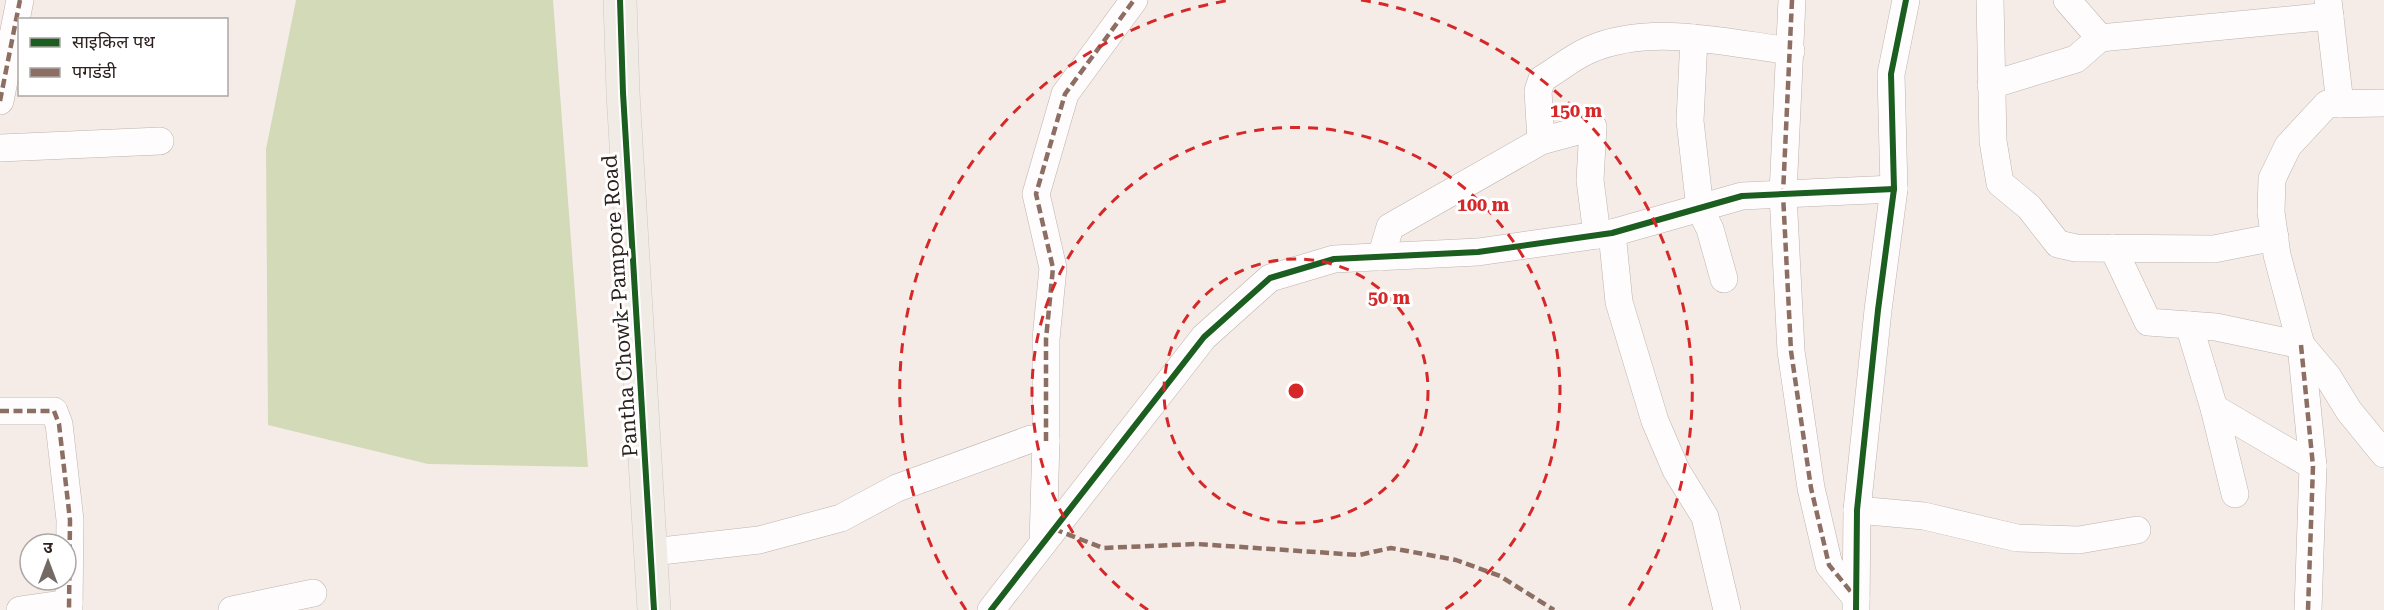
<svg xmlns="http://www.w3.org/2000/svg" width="2384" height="610" viewBox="0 0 2384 610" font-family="'Roboto Serif','Noto Sans Devanagari',serif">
<rect width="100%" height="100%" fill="#f5ece8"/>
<!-- green -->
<path fill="#d3dab8" d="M 296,0 L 553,0 L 588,467 L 428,464 L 268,425 L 266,149 Z"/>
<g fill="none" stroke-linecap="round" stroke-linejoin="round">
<defs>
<g id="minor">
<path d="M 1792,0 L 1783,194 L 1791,351 L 1811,488 L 1829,565 L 1856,598"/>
<path d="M 1990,0 L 1993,141 L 2000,183 L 2029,207 L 2058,244 L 2076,248 L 2214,249 L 2275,237"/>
<path d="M 2328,0 L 2340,104"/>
<path d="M 1694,38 L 1690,121 L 1700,209 L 1710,229 L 1724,279"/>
<path d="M 2100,38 L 2330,16"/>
<path d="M 1991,85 L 2076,59 L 2100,38 L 2067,0"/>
<path d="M 0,101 L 20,0"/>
<path d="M 1541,141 L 1538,91 L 1542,79 C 1557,70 1573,57 1589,50 C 1651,23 1727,43 1791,51"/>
<path d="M 0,148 L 160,141"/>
<path d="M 1612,233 L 1619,302 L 1655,421 L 1676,470 L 1705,517 L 1727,610"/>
<path d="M 2113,248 L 2148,322 L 2216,327 L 2301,345 L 2328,377 L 2349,411 L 2384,454"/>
<path d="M 1381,257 L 1390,227 L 1541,141 L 1593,127 L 1590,180 L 1597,235"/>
<path d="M 2189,325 L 2214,408 L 2235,494"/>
<path d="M 2214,408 L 2313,466"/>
<path d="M 0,411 L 54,411 L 59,424 L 70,520 L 69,610"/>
<path d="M 1046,441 L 1046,339 L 1053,268 L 1036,194 L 1065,94 L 1134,0"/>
<path d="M 1857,510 L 1924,516 L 2017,538 L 2079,540 L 2137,530"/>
<path d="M 652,552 L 759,540 L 841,518 L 897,488 L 1031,439 L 1046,441 L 1043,543"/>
<path d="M 20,610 L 69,603"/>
<path d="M 232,610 L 313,593"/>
<path d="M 991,610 L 1204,337 L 1270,278 L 1334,259 L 1478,252 L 1612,233 L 1742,196 L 1894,189"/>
<path d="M 1856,610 L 1857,510 L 1878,310 L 1894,189 L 1891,74 L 1906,0"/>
<path d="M 2308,610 L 2313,466 L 2301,345 L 2277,255 L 2271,212 L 2272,179 L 2288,146 L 2327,104 L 2384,103"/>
</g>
<path id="major" d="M 620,0 L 623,93 L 654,610"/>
</defs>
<!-- minor casing -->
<use href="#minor" stroke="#bcb3af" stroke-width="28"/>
<!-- major casing -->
<use href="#major" stroke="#cdc7c6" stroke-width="34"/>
<!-- minor -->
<use href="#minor" stroke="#fefcfc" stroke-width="27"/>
<!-- major -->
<use href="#major" stroke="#f0ece5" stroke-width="33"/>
<!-- quiet -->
<g stroke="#8d6e63" stroke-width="4.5" stroke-dasharray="9 4.5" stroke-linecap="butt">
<path d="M 1792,0 L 1783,194 L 1791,351 L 1811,488 L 1829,565 L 1856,598"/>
<path d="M 0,101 L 20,0"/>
<path d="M 2301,345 L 2313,466 L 2308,610"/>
<path d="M 0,411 L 54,411 L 59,424 L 70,520 L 69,610"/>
<path d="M 1046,441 L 1046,339 L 1053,268 L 1036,194 L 1065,94 L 1134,0"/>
<path d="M 1054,529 L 1103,548 L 1197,544 L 1359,555 L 1391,548 L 1456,560 L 1500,576 L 1554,610"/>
</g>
<defs>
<g id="cycleway">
<path d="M 620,0 L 623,93 L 654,610"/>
<path d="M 991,610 L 1204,337 L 1270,278 L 1334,259 L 1478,252 L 1612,233 L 1742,196 L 1894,189"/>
<path d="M 1856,610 L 1857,510 L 1878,310 L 1894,189 L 1891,74 L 1906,0"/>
</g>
</defs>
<!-- cycleway casing -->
<use href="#cycleway" stroke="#fff" stroke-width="10"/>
<!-- cycleway -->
<use href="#cycleway" stroke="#1b5e20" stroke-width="6"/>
</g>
<!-- distance rings -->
<g fill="none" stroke="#d62828" stroke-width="3" stroke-dasharray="10 8">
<circle cx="1296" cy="391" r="132"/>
<path d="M1148 610A264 264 0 1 1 1444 610"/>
<path d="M966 610A396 396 0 0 1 1231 0M1361 0A396 396 0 0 1 1626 610"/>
</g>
<g text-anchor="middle" stroke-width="6" stroke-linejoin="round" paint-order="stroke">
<!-- street labels -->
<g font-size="21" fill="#2d221e" stroke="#fff">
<text transform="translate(620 306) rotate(-94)" y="7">Pantha Chowk-Pampore Road</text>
</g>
</g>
<circle cx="1296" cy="391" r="9" fill="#d62828" stroke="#fff" stroke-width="3"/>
<g font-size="18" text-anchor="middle" font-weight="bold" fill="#d62828" stroke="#fff" stroke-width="6" stroke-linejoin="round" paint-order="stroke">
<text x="1576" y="117">150 m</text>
<text x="1483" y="211">100 m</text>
<text x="1389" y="304">50 m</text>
</g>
<!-- legend -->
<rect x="18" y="18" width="210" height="78" fill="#ffffff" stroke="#aba7a5" stroke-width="1.5"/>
<rect x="30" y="38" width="30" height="9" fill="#1b5e20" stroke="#aba7a5" stroke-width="1.5"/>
<text x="72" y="48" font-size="18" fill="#2d221e">साइकिल पथ</text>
<rect x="30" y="68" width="30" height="9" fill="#8d6e63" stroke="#aba7a5" stroke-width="1.5"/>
<text x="72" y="78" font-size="18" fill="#2d221e">पगडंडी</text>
<!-- north arrow -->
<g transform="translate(48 562)"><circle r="28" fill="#ffffff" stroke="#aba7a5" stroke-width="1.5"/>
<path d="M0-4.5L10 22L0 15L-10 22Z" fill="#736965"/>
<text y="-9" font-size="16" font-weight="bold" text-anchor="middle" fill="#2d221e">उ</text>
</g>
</svg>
